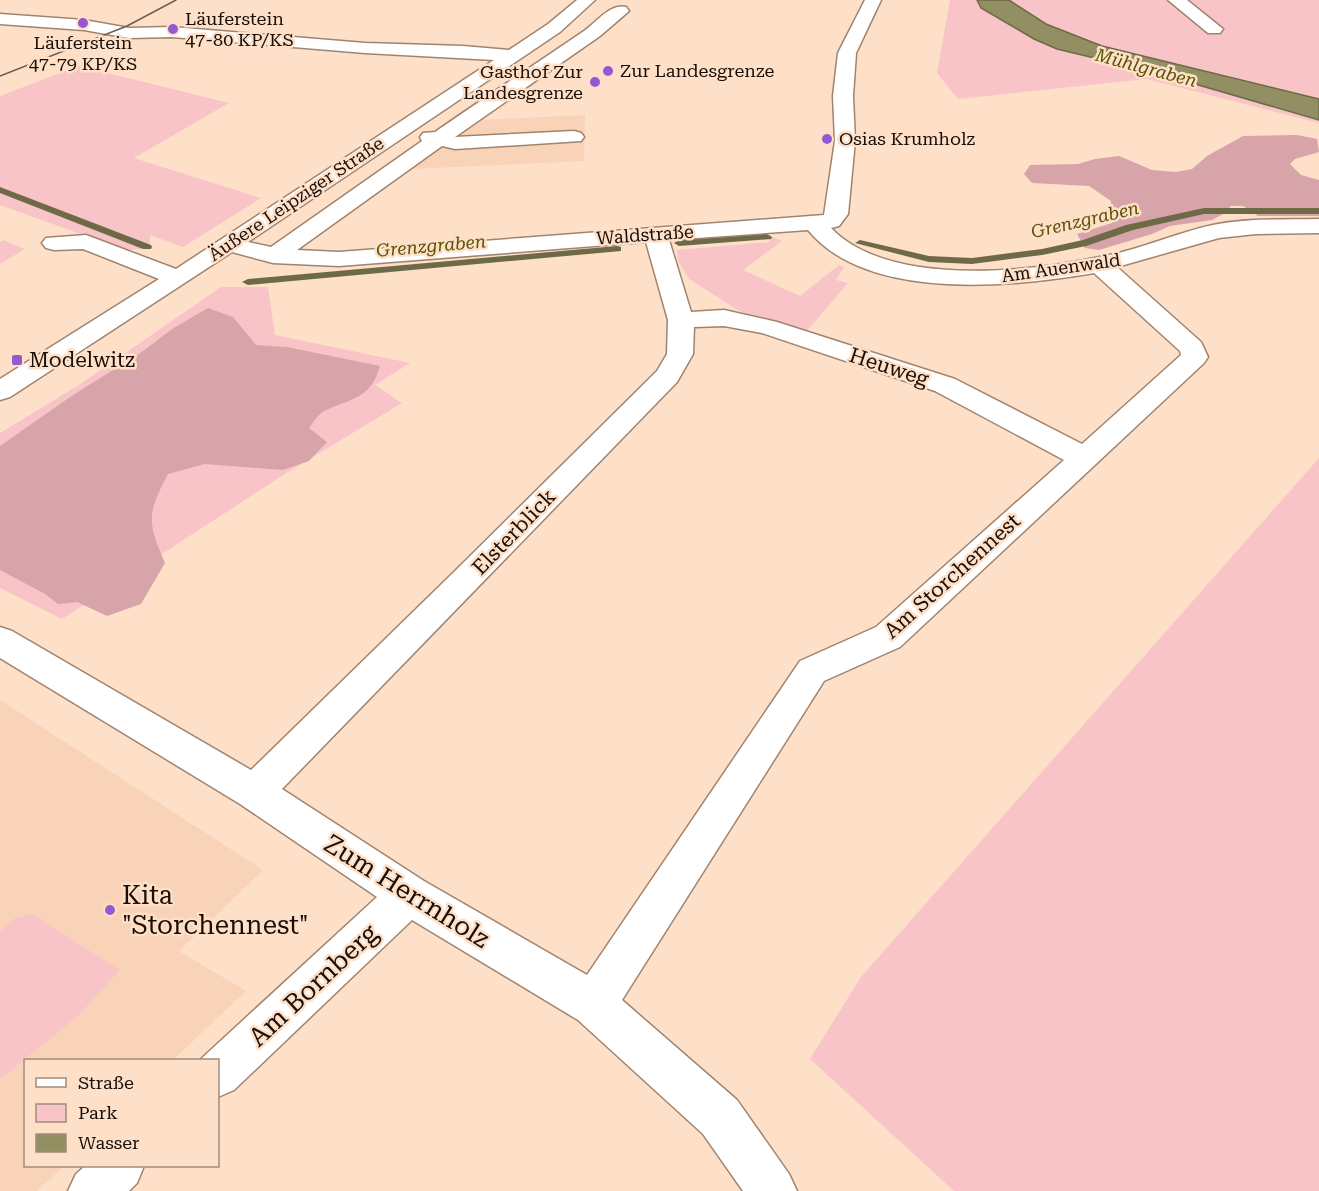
<svg xmlns="http://www.w3.org/2000/svg" width="1319" height="1191" viewBox="0 0 1319 1191" font-family="'Roboto Serif',serif">
<rect width="100%" height="100%" fill="#fedfc8"/>
<!-- built -->
<g fill="#f8d3b7">
<path d="M 585,115 L 584,161 L 411,169 L 479,120 Z"/>
<path d="M 0,700 L 263,870 L 179,951 L 246,991 L 173,1060 L 26,1060 L 26,1166 L 64,1166 L 37,1191 L 0,1191 Z"/>
</g>
<!-- green -->
<g fill="#f8c4c8">
<path d="M 950,0 L 977,0 L 981,8 L 1034,39 L 1057,49 L 1157,73 L 1319,120 L 1319,123 L 1147,79 L 958,99 L 937,73 Z"/>
<path d="M 1009,0 L 1319,0 L 1319,99 L 1102,46 L 1046,24 Z"/>
<path d="M 79,66 L 229,103 L 134,158 L 261,198 L 183,247 L 150,235 L 150,243 L 141,249 L 125,250 L 0,205 L 0,96 Z"/>
<path d="M 767,235 L 782,241 L 743,270 L 800,296 L 839,265 L 844,267 L 836,280 L 848,283 L 805,333 L 741,312 L 689,279 L 678,261 L 677,250 L 770,242 Z"/>
<path d="M 3,240 L 25,249 L 0,264 L 0,242 Z"/>
<path d="M 221,287 L 268,287 L 275,335 L 410,363 L 375,385 L 402,403 L 288,472 L 62,619 L 0,588 L 0,433 L 79,385 Z"/>
<path d="M 1319,458 L 1319,1191 L 954,1191 L 810,1059 L 861,977 Z"/>
<path d="M 32,914 L 120,970 L 77,1017 L 0,1079 L 0,932 L 15,918 Z"/>
</g>
<!-- forest -->
<g fill="#d7a4a9">
<path d="M 1297,135 L 1317,139 L 1319,152 L 1295,159 L 1290,164 L 1301,175 L 1319,180 L 1319,216 L 1258,216 L 1243,206 L 1231,206 L 1223,214 L 1212,220 L 1170,226 L 1152,234 L 1099,250 L 1085,248 L 1077,234 L 1112,223 L 1111,201 L 1089,186 L 1032,183 L 1024,174 L 1030,165 L 1078,164 L 1095,159 L 1119,156 L 1152,170 L 1176,172 L 1192,169 L 1207,156 L 1243,136 Z"/>
<path d="M 208,308 L 233,317 L 256,345 L 287,347 L 380,366 C 370,400 351,398 324,411 C 318,414 313,423 309,428 L 327,442 L 309,461 L 283,470 L 205,464 L 168,474 C 147,514 147,521 165,563 L 141,604 L 107,616 L 77,602 L 58,604 L 45,594 L 0,570 L 0,446 L 73,395 L 139,354 L 172,329 Z"/>
</g>
<!-- water -->
<path fill="#928f63" stroke="#6e6947" stroke-width="1.5" d="M 977,0 L 1009,0 L 1046,24 L 1102,46 L 1319,99 L 1319,120 L 1157,73 L 1057,49 L 1034,39 L 981,8 Z"/>
<g fill="none" stroke-linecap="round" stroke-linejoin="round">
<!-- stream -->
<g fill="#6e6947" fill-rule="evenodd">
<path d="M 0,187 L 151,245 L 152,247 L 151,249 L 143,249 L 0,193 Z"/>
<path d="M 1204,208 L 1319,208 L 1319,214 L 1204,214 L 1133,230 L 1086,246 L 1042,255 L 972,264 L 929,262 L 855,243 L 860,240 L 929,256 L 972,258 L 1042,249 L 1083,240 L 1126,225 Z"/>
<path d="M 767,234 L 772,237 L 771,239 L 679,246 L 674,243 L 679,240 Z"/>
<path d="M 617,246 L 621,247 L 621,251 L 248,285 L 242,282 L 248,279 Z"/>
</g>
<defs>
<g id="minor">
<path d="M 577,0 L 595,0 L 560,32 L 248,242 L 271,247 L 422,141 L 420,137 L 423,133 L 435,132 C 484,98 534,65 584,31 C 596,23 610,3 626,7 L 629,11 L 600,36 L 455,137 L 574,131 L 581,133 L 584,137 L 581,141 L 455,149 L 442,146 L 297,250 L 339,252 L 824,215 L 835,141 L 833,96 L 838,53 L 865,0 L 881,0 L 856,53 L 853,96 L 855,141 L 848,214 L 839,226 L 831,228 C 892,291 1045,271 1122,252 C 1154,244 1185,230 1218,224 C 1252,218 1285,220 1319,219 L 1319,233 L 1256,234 L 1219,238 L 1117,267 L 1201,342 L 1208,357 L 1204,363 L 900,647 L 824,681 L 622,1000 L 737,1100 L 789,1174 L 797,1191 L 743,1191 L 703,1134 L 578,1020 L 412,920 L 234,1090 L 218,1097 L 218,1060 L 201,1060 L 202,1058 L 377,897 L 240,804 L 0,658 L 0,627 L 12,631 L 251,770 L 455,571 L 657,371 L 667,354 L 668,320 L 646,242 L 339,266 L 273,263 L 232,252 L 10,397 L 0,400 L 0,379 L 159,279 L 83,249 L 54,250 L 46,248 L 42,243 L 46,238 L 86,235 L 176,269 L 494,60 L 365,53 L 172,37 L 129,38 L 84,30 L 0,24 L 0,14 L 84,20 L 129,28 L 172,27 L 365,43 L 463,46 L 509,50 L 548,24 ZM 808,230 C 867,302 1012,287 1094,273 L 1180,351 L 1181,355 L 1082,444 L 955,379 L 777,322 L 724,310 L 691,312 L 669,240 ZM 724,326 L 762,333 L 935,391 L 1064,460 L 876,627 L 800,661 L 587,975 L 424,881 L 282,789 L 677,382 L 693,354 L 694,327 Z"/>
<path d="M 1168,0 L 1187,0 L 1223,29 L 1220,33 L 1208,33 Z"/>
<path d="M 85,1166 L 144,1166 L 137,1183 L 129,1191 L 68,1191 L 76,1174 Z"/>
</g>
</defs>
<!-- minor casing -->
<use href="#minor" stroke="#a0846e" stroke-width="3"/>
<!-- minor -->
<use href="#minor" fill="#fff" fill-rule="evenodd"/>
<!-- tram -->
<path stroke="#6d5b4e" stroke-width="1.5" d="M 0,76 L 127,26 L 176,0"/>
</g>
<!-- markers -->
<g fill="#9459d0" stroke="#fedfc8" stroke-width="2">
<circle cx="83" cy="23" r="6"/>
<circle cx="173" cy="29" r="6"/>
<circle cx="608" cy="71" r="6"/>
<circle cx="595" cy="82" r="6"/>
<circle cx="827" cy="139" r="6"/>
<rect x="11" y="354" width="12" height="12" rx="3"/>
<circle cx="110" cy="910" r="6"/>
</g>
<g text-anchor="middle" stroke-width="5" stroke-linejoin="round" paint-order="stroke">
<!-- far-poi labels -->
<g font-size="18" fill="#190f07" stroke="#fedfc8" text-anchor="start">
<text x="185" y="25">Läuferstein<tspan x="185" dy="21">47-80 KP/KS</tspan></text>
<text x="83" y="49" text-anchor="middle">Läuferstein<tspan x="83" dy="21">47-79 KP/KS</tspan></text>
<text x="620" y="77">Zur Landesgrenze</text>
<text x="583" y="78" text-anchor="end">Gasthof Zur<tspan x="583" dy="21">Landesgrenze</tspan></text>
<text x="839" y="145">Osias Krumholz</text>
</g>
<!-- far-water labels -->
<g font-size="18" font-style="italic" fill="#585202" stroke="#fedfc8">
<text transform="translate(1146 68) rotate(15)" y="6">Mühlgraben</text>
<text transform="translate(1085 220) rotate(-13)" y="6">Grenzgraben</text>
<text transform="translate(431 246) rotate(-5)" y="6">Grenzgraben</text>
</g>
<!-- far-street labels -->
<g font-size="18" fill="#190f07" stroke="#fedfc8">
<text transform="translate(296 199) rotate(-34)" y="6">Äußere Leipziger Straße</text>
<text transform="translate(645 235) rotate(-4)" y="6">Waldstraße</text>
<text transform="translate(1061 268) rotate(-8)" y="6">Am Auenwald</text>
</g>
<!-- poi labels -->
<g font-size="21" fill="#190f07" stroke="#fedfc8" text-anchor="start">
<text x="29" y="367">Modelwitz</text>
</g>
<!-- street labels -->
<g font-size="21" fill="#190f07" stroke="#fedfc8">
<text transform="translate(889 367) rotate(18)" y="7">Heuweg</text>
<text transform="translate(514 532) rotate(-46)" y="7">Elsterblick</text>
<text transform="translate(952 576) rotate(-42)" y="7">Am Storchennest</text>
</g>
<!-- near-street labels -->
<g font-size="26" fill="#190f07" stroke="#fedfc8">
<text transform="translate(407 891) rotate(32)" y="9">Zum Herrnholz</text>
<text transform="translate(313 985) rotate(-43)" y="9">Am Bornberg</text>
</g>
<!-- near-poi labels -->
<g font-size="26" fill="#190f07" stroke="#fedfc8" text-anchor="start">
<text x="122" y="904">Kita<tspan x="122" dy="30">"Storchennest"</tspan></text>
</g>
</g>
<!-- legend -->
<rect x="24" y="1059" width="195" height="108" fill="#fedfc8" stroke="#a28c7b" stroke-width="1.5"/>
<rect x="36" y="1078" width="30" height="9" fill="#ffffff" stroke="#a28c7b" stroke-width="1.5"/>
<text x="78" y="1089" font-size="18" fill="#190f07">Straße</text>
<rect x="36" y="1104" width="30" height="18" fill="#f8c4c8" stroke="#a28c7b" stroke-width="1.5"/>
<text x="78" y="1119" font-size="18" fill="#190f07">Park</text>
<rect x="36" y="1134" width="30" height="18" fill="#928f63" stroke="#a28c7b" stroke-width="1.5"/>
<text x="78" y="1149" font-size="18" fill="#190f07">Wasser</text>
</svg>
